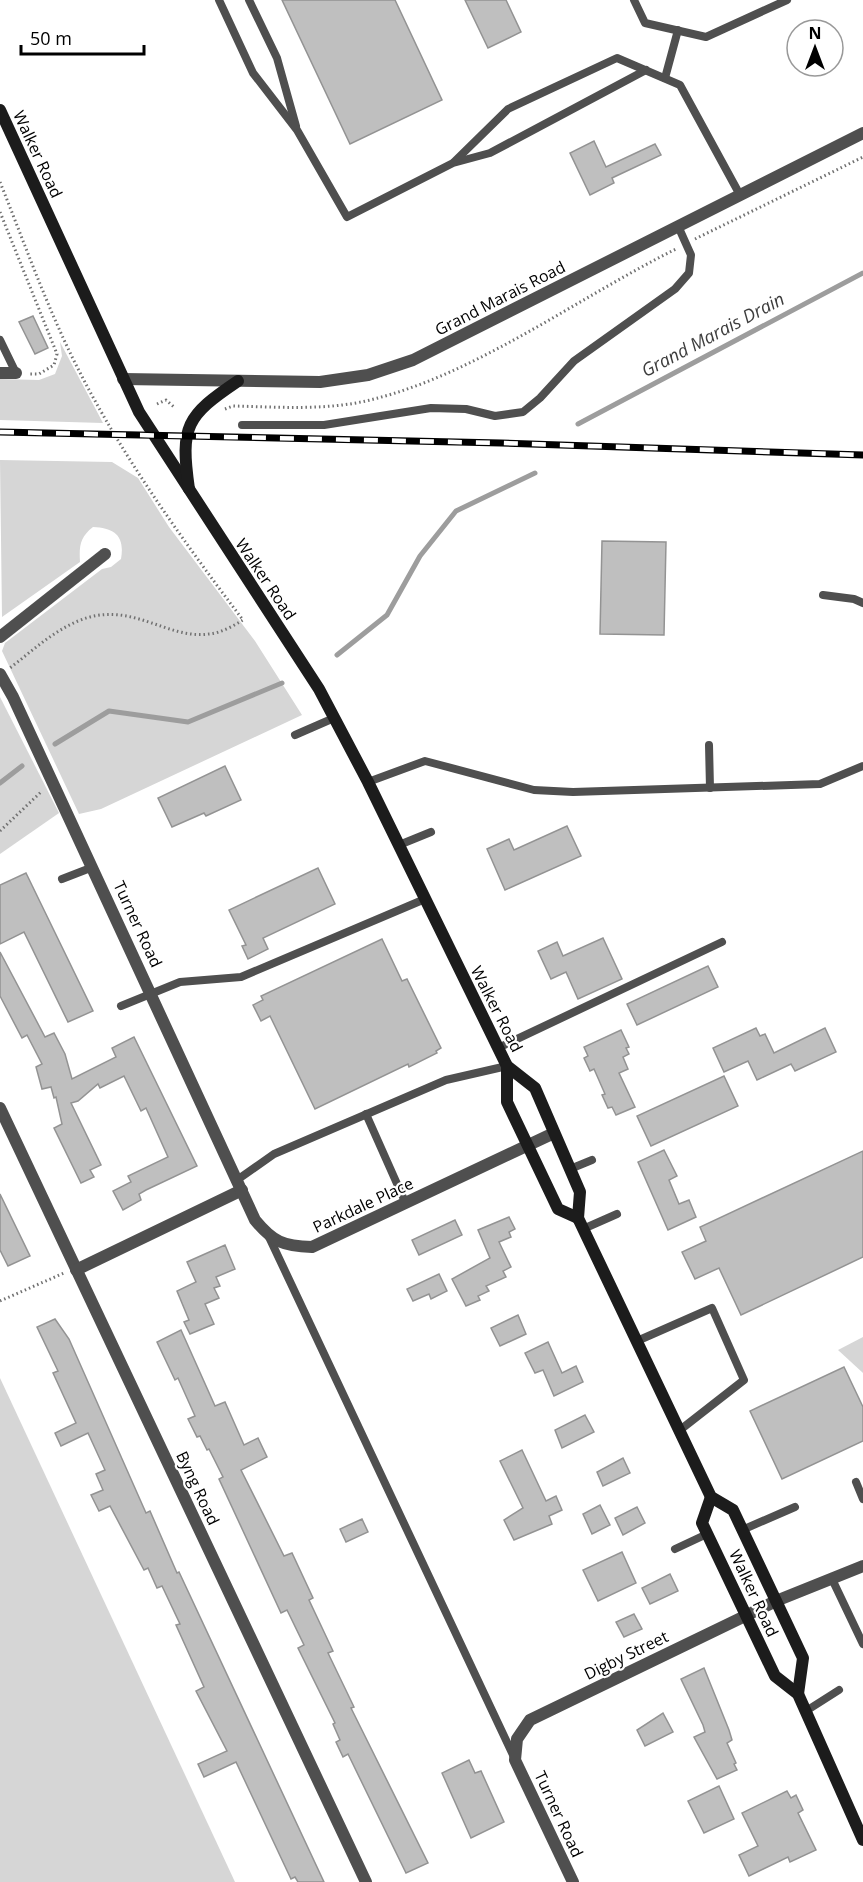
<svg xmlns="http://www.w3.org/2000/svg" width="863" height="1882" viewBox="0 0 863 1882" font-family="'Open Sans',sans-serif">
<rect width="100%" height="100%" fill="#fff"/>
<!-- green -->
<g fill="#d6d6d6">
<path d="M 60,342 L 103,423 L 0,420 L 0,379 L 39,380 L 55,374 L 62,356 Z"/>
<path d="M 0,460 L 112,462 L 138,478 L 169,527 L 255,641 L 302,715 L 101,809 L 79,814 L 2,651 L 5,643 L 102,569 L 111,567 L 121,559 C 125,536 115,528 93,527 C 80,537 79,546 80,562 L 2,617 Z"/>
<path d="M 0,697 L 59,813 L 0,854 Z"/>
<path d="M 863,1337 L 863,1373 L 838,1350 Z"/>
<path d="M 0,1378 L 235,1882 L 0,1882 Z"/>
</g>
<g fill="none" stroke-linecap="round" stroke-linejoin="round">
<!-- stream -->
<g stroke="#9d9d9d" stroke-width="5">
<path d="M 578,424 L 863,273"/>
<path d="M 337,655 L 387,615 L 420,556 L 456,511 L 535,473"/>
<path d="M 55,744 L 109,711 L 188,722 L 282,683"/>
<path d="M 0,783 L 22,766"/>
</g>
</g>
<!-- building -->
<g fill="#bfbfbf" stroke="#939393" stroke-width="1.5">
<path d="M 282,0 L 395,0 L 442,100 L 350,144 Z"/>
<path d="M 465,0 L 506,0 L 521,32 L 488,48 Z"/>
<path d="M 594,141 L 606,167 L 655,144 L 661,155 L 612,178 L 614,183 L 590,195 L 570,153 Z"/>
<path d="M 33,316 L 48,348 L 35,354 L 19,322 Z"/>
<path d="M 602,541 L 666,542 L 664,635 L 600,634 Z"/>
<path d="M 225,766 L 241,800 L 206,816 L 204,813 L 172,827 L 158,798 Z"/>
<path d="M 567,826 L 581,856 L 505,890 L 487,849 L 509,839 L 514,850 Z"/>
<path d="M 318,868 L 335,904 L 263,938 L 268,949 L 248,959 L 242,946 L 246,945 L 229,910 Z"/>
<path d="M 26,873 L 93,1011 L 68,1022 L 24,932 L 0,944 L 0,885 Z"/>
<path d="M 603,938 L 622,979 L 578,999 L 566,972 L 551,979 L 538,951 L 557,942 L 563,956 Z"/>
<path d="M 382,939 L 402,981 L 407,979 L 441,1048 L 436,1051 L 437,1053 L 409,1067 L 408,1064 L 315,1109 L 270,1016 L 261,1021 L 253,1005 L 263,1000 L 261,996 Z"/>
<path d="M 0,952 L 45,1037 L 54,1033 L 65,1054 L 72,1079 L 116,1057 L 112,1048 L 134,1037 L 197,1166 L 146,1190 L 139,1194 L 141,1200 L 123,1210 L 113,1191 L 131,1182 L 128,1176 L 168,1157 L 146,1108 L 141,1111 L 124,1076 L 100,1088 L 98,1084 L 78,1101 L 71,1103 L 101,1165 L 90,1170 L 94,1177 L 81,1183 L 54,1128 L 62,1124 L 56,1097 L 54,1098 L 51,1087 L 42,1089 L 36,1067 L 42,1064 L 27,1035 L 22,1038 L 0,996 Z"/>
<path d="M 708,966 L 718,987 L 637,1025 L 627,1004 Z"/>
<path d="M 756,1028 L 760,1036 L 765,1034 L 774,1053 L 825,1028 L 836,1052 L 795,1071 L 791,1064 L 757,1080 L 748,1061 L 724,1072 L 713,1048 Z"/>
<path d="M 621,1030 L 629,1047 L 626,1048 L 629,1054 L 623,1057 L 628,1069 L 619,1073 L 635,1107 L 616,1115 L 612,1107 L 608,1108 L 602,1095 L 605,1094 L 594,1069 L 590,1071 L 584,1058 L 588,1056 L 584,1047 Z"/>
<path d="M 724,1076 L 738,1106 L 651,1146 L 637,1116 Z"/>
<path d="M 664,1150 L 677,1176 L 669,1180 L 679,1204 L 689,1200 L 696,1217 L 668,1230 L 638,1162 Z"/>
<path d="M 863,1151 L 863,1257 L 741,1315 L 719,1268 L 695,1279 L 682,1252 L 706,1241 L 700,1227 Z"/>
<path d="M 0,1194 L 30,1256 L 8,1266 L 0,1250 Z"/>
<path d="M 509,1217 L 515,1229 L 509,1232 L 511,1237 L 499,1242 L 511,1267 L 503,1271 L 506,1277 L 486,1286 L 489,1291 L 478,1296 L 480,1300 L 466,1306 L 452,1279 L 490,1258 L 478,1230 Z"/>
<path d="M 455,1220 L 462,1235 L 419,1255 L 412,1240 Z"/>
<path d="M 225,1245 L 235,1269 L 216,1277 L 220,1286 L 214,1288 L 219,1298 L 205,1304 L 214,1324 L 190,1334 L 184,1322 L 189,1320 L 177,1291 L 196,1282 L 187,1262 Z"/>
<path d="M 439,1274 L 447,1291 L 431,1299 L 429,1294 L 413,1301 L 407,1289 Z"/>
<path d="M 518,1315 L 526,1334 L 500,1346 L 491,1328 Z"/>
<path d="M 55,1319 L 69,1339 L 146,1513 L 150,1511 L 177,1573 L 179,1572 L 324,1882 L 298,1882 L 295,1877 L 291,1879 L 236,1762 L 204,1777 L 198,1764 L 227,1751 L 196,1691 L 204,1687 L 176,1625 L 180,1624 L 162,1586 L 157,1588 L 148,1568 L 144,1570 L 110,1506 L 99,1511 L 91,1495 L 103,1490 L 96,1474 L 105,1470 L 88,1433 L 61,1446 L 55,1433 L 76,1423 L 53,1373 L 58,1371 L 37,1327 Z"/>
<path d="M 181,1330 L 215,1406 L 225,1402 L 244,1445 L 258,1438 L 267,1457 L 241,1470 L 284,1556 L 292,1553 L 313,1598 L 309,1600 L 333,1651 L 328,1653 L 354,1707 L 351,1708 L 428,1863 L 406,1873 L 348,1754 L 343,1757 L 336,1742 L 340,1740 L 333,1724 L 335,1723 L 298,1648 L 304,1645 L 287,1610 L 281,1613 L 219,1479 L 223,1477 L 209,1449 L 207,1450 L 200,1436 L 197,1437 L 188,1419 L 195,1416 L 178,1378 L 175,1380 L 157,1342 Z"/>
<path d="M 548,1342 L 562,1373 L 576,1366 L 583,1382 L 554,1396 L 543,1370 L 535,1373 L 525,1353 Z"/>
<path d="M 844,1367 L 863,1407 L 863,1441 L 782,1479 L 750,1411 Z"/>
<path d="M 585,1415 L 594,1432 L 562,1448 L 555,1430 Z"/>
<path d="M 522,1450 L 546,1501 L 556,1496 L 562,1510 L 549,1516 L 552,1524 L 514,1540 L 504,1520 L 523,1508 L 500,1461 Z"/>
<path d="M 623,1458 L 630,1473 L 603,1486 L 597,1472 Z"/>
<path d="M 600,1505 L 610,1525 L 592,1534 L 583,1514 Z"/>
<path d="M 637,1507 L 645,1523 L 623,1535 L 615,1518 Z"/>
<path d="M 362,1519 L 368,1532 L 346,1542 L 340,1529 Z"/>
<path d="M 622,1552 L 636,1583 L 598,1601 L 583,1570 Z"/>
<path d="M 670,1574 L 678,1591 L 650,1604 L 642,1588 Z"/>
<path d="M 634,1614 L 642,1629 L 624,1637 L 616,1622 Z"/>
<path d="M 704,1668 L 729,1730 L 732,1740 L 727,1743 L 736,1763 L 734,1764 L 737,1770 L 717,1779 L 694,1737 L 705,1732 L 703,1725 L 681,1679 Z"/>
<path d="M 663,1713 L 673,1732 L 645,1746 L 637,1730 Z"/>
<path d="M 469,1760 L 475,1773 L 481,1771 L 504,1822 L 471,1838 L 442,1773 Z"/>
<path d="M 719,1786 L 734,1819 L 704,1833 L 688,1801 Z"/>
<path d="M 787,1791 L 791,1798 L 796,1795 L 803,1810 L 798,1813 L 816,1850 L 790,1862 L 788,1857 L 749,1876 L 739,1855 L 758,1846 L 742,1813 Z"/>
</g>
<g fill="none" stroke-linecap="round" stroke-linejoin="round">
<!-- path -->
<g stroke="#717171" stroke-width="3" stroke-dasharray="1.5 3" stroke-linecap="butt">
<path d="M 0,182 C 20,232 38,282 60,331 C 106,434 175,530 243,620 C 233,626 221,633 209,634 C 166,640 131,599 78,621 C 52,632 32,651 10,668"/>
<path d="M 0,212 L 57,354 L 54,365 L 39,374 L 28,374"/>
<path d="M 695,239 L 863,157"/>
<path d="M 157,404 L 166,400 L 174,407"/>
<path d="M 225,409 L 233,406 C 280,407 329,411 374,399 C 478,373 579,297 676,249"/>
<path d="M 0,831 L 41,792"/>
<path d="M 0,1301 L 64,1273"/>
</g>
<!-- service -->
<g stroke="#4f4f4f" stroke-width="8">
<path d="M 219,0 L 253,73 L 297,130 L 347,217 L 453,163 L 490,153 L 646,70"/>
<path d="M 249,0 L 277,58 L 296,126"/>
<path d="M 634,0 L 645,23 L 706,37 L 787,0"/>
<path d="M 665,78 L 678,30"/>
<path d="M 454,162 L 508,109 L 617,58 L 680,85 L 740,195"/>
<path d="M 0,340 L 16,373"/>
<path d="M 242,425 L 324,425 L 431,408 L 466,409 L 495,416 L 523,412 L 540,398 L 574,361 L 675,289 L 689,273 L 691,255 L 678,226"/>
<path d="M 823,595 L 854,599 L 863,603"/>
<path d="M 295,735 L 334,718"/>
<path d="M 709,745 L 710,788"/>
<path d="M 368,782 L 425,761 L 534,790 L 573,792 L 820,784 L 863,766"/>
<path d="M 399,845 L 431,832"/>
<path d="M 62,879 L 93,867"/>
<path d="M 121,1006 L 180,982 L 241,977 L 425,899"/>
<path d="M 498,1048 L 722,942"/>
<path d="M 366,1114 L 406,1204"/>
<path d="M 570,1169 L 592,1160"/>
<path d="M 237,1180 L 274,1154 L 446,1080 L 507,1066"/>
<path d="M 583,1229 L 617,1214"/>
<path d="M 269,1237 L 514,1757"/>
<path d="M 637,1341 L 712,1308 L 744,1380 L 680,1430"/>
<path d="M 856,1482 L 863,1499"/>
<path d="M 742,1530 L 795,1507"/>
<path d="M 675,1549 L 707,1534"/>
<path d="M 832,1579 L 863,1644"/>
<path d="M 806,1711 L 839,1690"/>
</g>
<!-- minor -->
<g stroke="#4f4f4f" stroke-width="12">
<path d="M 0,373 L 16,373"/>
<path d="M 0,637 L 105,554"/>
<path d="M 0,1108 L 366,1882"/>
<path d="M 76,1270 L 242,1190"/>
<path d="M 776,1601 L 863,1566"/>
</g>
<!-- tertiary -->
<g stroke="#4f4f4f" stroke-width="12">
<path d="M 123,379 L 320,382 L 368,375 L 413,360 L 863,133"/>
<path d="M 0,674 L 13,697 L 255,1220 C 273,1242 283,1246 312,1247 L 554,1133"/>
<path d="M 573,1882 L 515,1760 L 517,1739 L 530,1720 L 776,1601"/>
</g>
<!-- secondary -->
<g stroke="#1c1c1c" stroke-width="12">
<path d="M 0,110 L 139,412 L 319,689 L 368,782 L 507,1066 L 535,1088 L 580,1192 L 578,1218 L 711,1497 L 733,1510 L 803,1658 L 798,1694"/>
<path d="M 189,489 C 180,426 186,416 238,381"/>
<path d="M 507,1066 L 507,1102 L 558,1209 L 578,1218"/>
<path d="M 711,1497 L 702,1523 L 775,1676 L 798,1694 L 863,1840"/>
</g>
<defs>
<path id="rail" d="M 0,432 L 501,443 L 863,455"/>
</defs>
<!-- rail casing -->
<use href="#rail" stroke="#000" stroke-width="7"/>
<!-- rail -->
<use href="#rail" stroke="#fff" stroke-width="4.5" stroke-dasharray="14" stroke-linecap="butt"/>
</g>
<g text-anchor="middle" stroke-width="4.5" stroke-linejoin="round" paint-order="stroke">
<!-- street labels -->
<g font-size="16" fill="#000" stroke="#fff">
<text transform="translate(38 154) rotate(65)" y="6">Walker Road</text>
<text transform="translate(500 298) rotate(-27)" y="6">Grand Marais Road</text>
<text transform="translate(266 579) rotate(56)" y="6">Walker Road</text>
<text transform="translate(138 924) rotate(65)" y="6">Turner Road</text>
<text transform="translate(497 1009) rotate(63)" y="6">Walker Road</text>
<text transform="translate(363 1205) rotate(-25)" y="6">Parkdale Place</text>
<text transform="translate(198 1488) rotate(65)" y="6">Byng Road</text>
<text transform="translate(754 1593) rotate(65)" y="6">Walker Road</text>
<text transform="translate(626 1655) rotate(-26)" y="6">Digby Street</text>
<text transform="translate(559 1814) rotate(65)" y="6">Turner Road</text>
</g>
<!-- water labels -->
<g font-size="18" font-style="italic" fill="#3e3e3e" stroke="#fff">
<text transform="translate(713 335) rotate(-28)" y="6">Grand Marais Drain</text>
</g>
</g>
<!-- north arrow -->
<g transform="translate(815 48)"><circle r="28" fill="#ffffff" stroke="#999999" stroke-width="1.5"/>
<path d="M0-4.5L10 22L0 15L-10 22Z" fill="#000000"/>
<text y="-9" font-size="16" font-weight="bold" text-anchor="middle" fill="#000000">N</text>
</g>
<!-- scale -->
<path d="M21 45v9h123v-9" fill="none" stroke="#000000" stroke-width="3"/>
<text x="30" y="45" font-size="18" fill="#000000" stroke="#ffffff" stroke-width="4.5" paint-order="stroke">50 m</text>
</svg>
